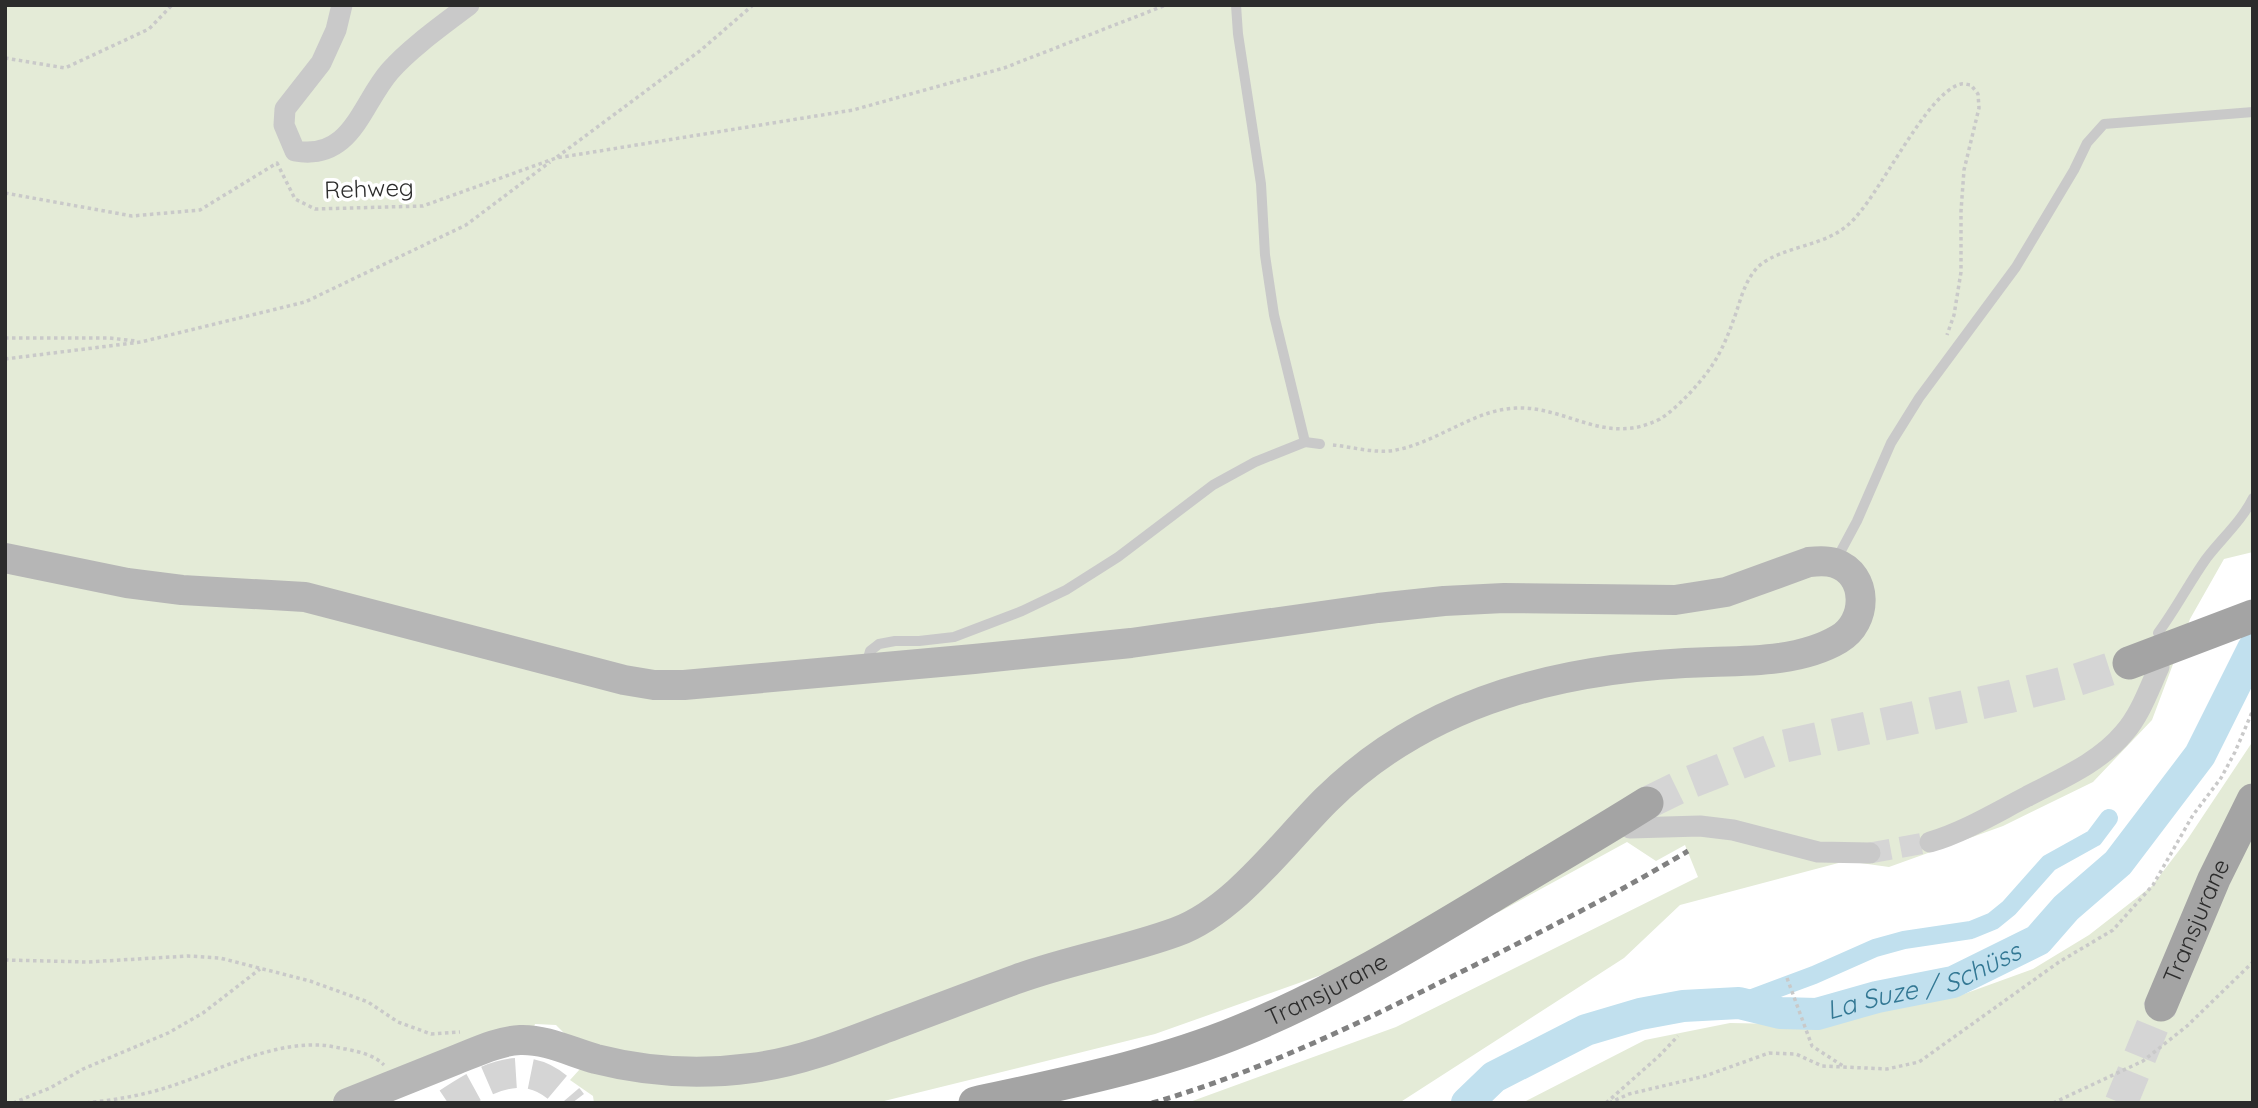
<svg xmlns="http://www.w3.org/2000/svg" width="2258" height="1108" viewBox="0 0 2258 1108" font-family="Quicksand,sans-serif">
<rect width="100%" height="100%" fill="#fff"/>
<!-- green -->
<g fill="#e4ebd7">
<path d="M 5,5 L 2253,5 L 2253,552 L 2224,559 L 2190,619 L 2152,720 L 2093,782 L 2003,826 L 1889,867 L 1846,861 L 1680,905 L 1624,958 L 1399,1103 L 1187,1103 L 1396,1027 L 1698,877 L 1685,845 L 1656,861 L 1627,842 L 1499,912 L 1155,1034 L 876,1103 L 594,1103 L 593,1096 L 570,1080 L 580,1069 L 565,1034 L 556,1025 L 535,1024 L 533,1030 L 398,1073 L 327,1103 L 5,1103 Z"/>
<path d="M 2253,741 L 2253,1103 L 1522,1103 L 1645,1040 L 1730,1023 L 1786,1024 L 1855,1016 L 1964,994 L 2033,969 L 2089,935 L 2152,886 L 2187,840 Z"/>
</g>
<g fill="none" stroke-linecap="round" stroke-linejoin="round">
<!-- canal -->
<path stroke="#c1e0ee" stroke-width="18" d="M 1739,1003 L 1814,975 L 1875,948 L 1904,940 L 1971,930 L 1993,921 L 2009,908 L 2049,863 L 2094,838 L 2109,818"/>
<!-- river -->
<path stroke="#c1e0ee" stroke-width="32" id="s1" d="M 1467,1103 L 1494,1077 L 1586,1030 L 1640,1014 L 1683,1006 L 1739,1003 L 1780,1013 L 1817,1014 L 1877,997 L 1953,982 L 2038,940 L 2066,908 L 2118,863 L 2200,755 L 2253,649"/>
<!-- street-tunnel -->
<path stroke="#d5d5d5" stroke-width="21" stroke-dasharray="21 10" stroke-linecap="butt" d="M 1870,853 L 1930,842"/>
<!-- secondary-tunnel -->
<path stroke="#d5d5d5" stroke-width="30" stroke-dasharray="30 15" stroke-linecap="butt" d="M 448,1103 C 491,1074 534,1053 572,1103"/>
<!-- primary-tunnel -->
<g stroke="#d5d5d5" stroke-width="33" stroke-dasharray="33 17" stroke-linecap="butt">
<path d="M 1647,803 L 1688,783 L 1780,747 L 2008,697 L 2076,680 L 2129,663"/>
<path d="M 2121,1103 L 2161,1005"/>
</g>
<!-- path -->
<g stroke="#c9c9c9" stroke-width="3.5" stroke-dasharray="3.5 3.5" stroke-linecap="butt">
<path d="M 5,58 L 65,68 L 149,29 L 172,5"/>
<path d="M 557,157 L 701,50 L 753,5"/>
<path d="M 5,193 L 132,216 L 200,210 L 277,163 L 295,199 L 315,209 L 423,206 L 556,158 L 853,110 L 1004,68 L 1166,5"/>
<path d="M 5,338 L 109,338 L 136,341"/>
<path d="M 5,359 L 141,342 L 305,302 L 466,225 L 550,162"/>
<path d="M 1333,445 C 1353,447 1376,454 1396,450 C 1438,442 1473,410 1516,408 C 1568,406 1605,447 1660,419 C 1670,413 1680,403 1688,395 C 1715,366 1723,350 1736,313 C 1741,298 1746,278 1759,266 C 1782,246 1824,247 1849,224 C 1879,198 1926,92 1961,84 C 1964,83 1968,85 1971,85 L 1978,94 L 1979,108 L 1964,170 L 1961,211 L 1961,272 L 1954,315 L 1947,335"/>
<path d="M 5,960 L 87,962 L 188,956 L 220,958 L 310,981 L 368,1002 L 398,1022 L 431,1034 L 460,1032"/>
<path d="M 1787,978 L 1812,1046 L 1843,1066"/>
<path d="M 13,1103 L 50,1088 L 83,1069 L 168,1033 L 203,1013 L 260,969"/>
<path d="M 86,1103 C 113,1100 140,1096 165,1088 C 214,1073 266,1043 319,1045 C 328,1045 337,1048 346,1049 C 360,1052 374,1055 384,1065"/>
<path d="M 1606,1103 L 1659,1056 L 1678,1036"/>
<path d="M 1609,1103 L 1629,1094 L 1705,1076 L 1769,1053 L 1796,1054 L 1822,1066 L 1887,1069 L 1919,1062 L 2059,962 L 2113,930 L 2153,885 L 2193,815 L 2221,778 L 2235,752 L 2253,710"/>
<path d="M 2053,1103 L 2143,1061 L 2187,1026 L 2253,962"/>
</g>
<!-- lane -->
<g stroke="#c9c9c9" stroke-width="10">
<path d="M 1305,442 L 1320,444"/>
<path d="M 1835,562 L 1857,521 L 1891,443 L 1919,398 L 2016,267 L 2074,170 L 2087,143 L 2104,124 L 2253,112"/>
<path d="M 2158,633 C 2176,609 2189,583 2206,559 C 2221,539 2241,522 2253,498"/>
<path d="M 866,665 L 870,651 L 879,644 L 895,641 L 919,641 L 954,637 L 1022,611 L 1066,590 L 1118,557 L 1213,485 L 1255,462 L 1305,442 L 1274,315 L 1265,255 L 1261,184 L 1238,34 L 1236,5"/>
</g>
<!-- street -->
<g stroke="#c9c9c9" stroke-width="21">
<path d="M 342,5 L 336,30 L 321,63 L 285,109 L 284,125 L 295,151 C 352,161 361,104 390,71 C 410,48 444,24 469,5"/>
<path d="M 1630,828 L 1700,826 L 1733,830 L 1818,852 L 1870,853"/>
<path d="M 1930,842 C 1964,832 1995,813 2026,797 C 2060,779 2099,763 2124,733 C 2140,715 2149,689 2159,667"/>
</g>
<!-- secondary -->
<path stroke="#b6b6b6" stroke-width="30" d="M 5,558 L 127,583 L 182,590 L 305,597 L 624,680 L 654,685 L 684,685 L 974,659 L 1131,643 L 1378,608 L 1444,601 L 1504,598 L 1675,600 L 1726,592 L 1809,562 C 1817,561 1826,560 1835,563 C 1869,575 1868,622 1839,639 C 1802,661 1752,661 1711,662 C 1570,666 1430,697 1326,800 C 1282,844 1234,911 1176,932 C 1124,951 1069,960 1017,979 C 973,995 929,1012 886,1028 C 842,1045 799,1062 752,1068 C 700,1075 647,1072 596,1059 C 571,1052 546,1039 520,1040 C 498,1041 474,1053 453,1061 C 418,1075 383,1089 348,1103"/>
<!-- primary -->
<g stroke="#a4a4a4" stroke-width="33">
<path d="M 2129,663 L 2253,616"/>
<path id="s2" d="M 2161,1005 L 2214,879 L 2253,800"/>
<path id="s3" d="M 975,1103 C 1066,1083 1159,1065 1245,1029 C 1332,993 1412,945 1493,896 C 1544,865 1596,835 1647,803"/>
</g>
<!-- rail -->
<path stroke="#818181" stroke-width="5" stroke-dasharray="7 5" stroke-linecap="butt" d="M 1152,1103 C 1259,1072 1358,1024 1457,974 C 1535,935 1613,896 1688,851"/>
</g>
<g text-anchor="middle" stroke-width="7" stroke-linejoin="round" paint-order="stroke">
<!-- street labels -->
<g font-size="24" fill="#2c2c2c" stroke="#fff">
<text transform="translate(369 189) rotate(-2)" y="8">Rehweg</text>
<text dy="8" stroke="none"><textPath href="#s2" startOffset="91">Transjurane</textPath></text>
<text dy="8" stroke="none"><textPath href="#s3" startOffset="371">Transjurane</textPath></text>
</g>
<!-- water labels -->
<g font-size="26" font-style="italic" fill="#337894" stroke="#fff">
<text dy="9" stroke="none"><textPath href="#s1" startOffset="488">La Suze / Schüss</textPath></text>
</g>
</g>
<!-- border -->
<rect width="2258" height="1108" fill="none" stroke="#2c2c2c" stroke-width="14"/>
</svg>
